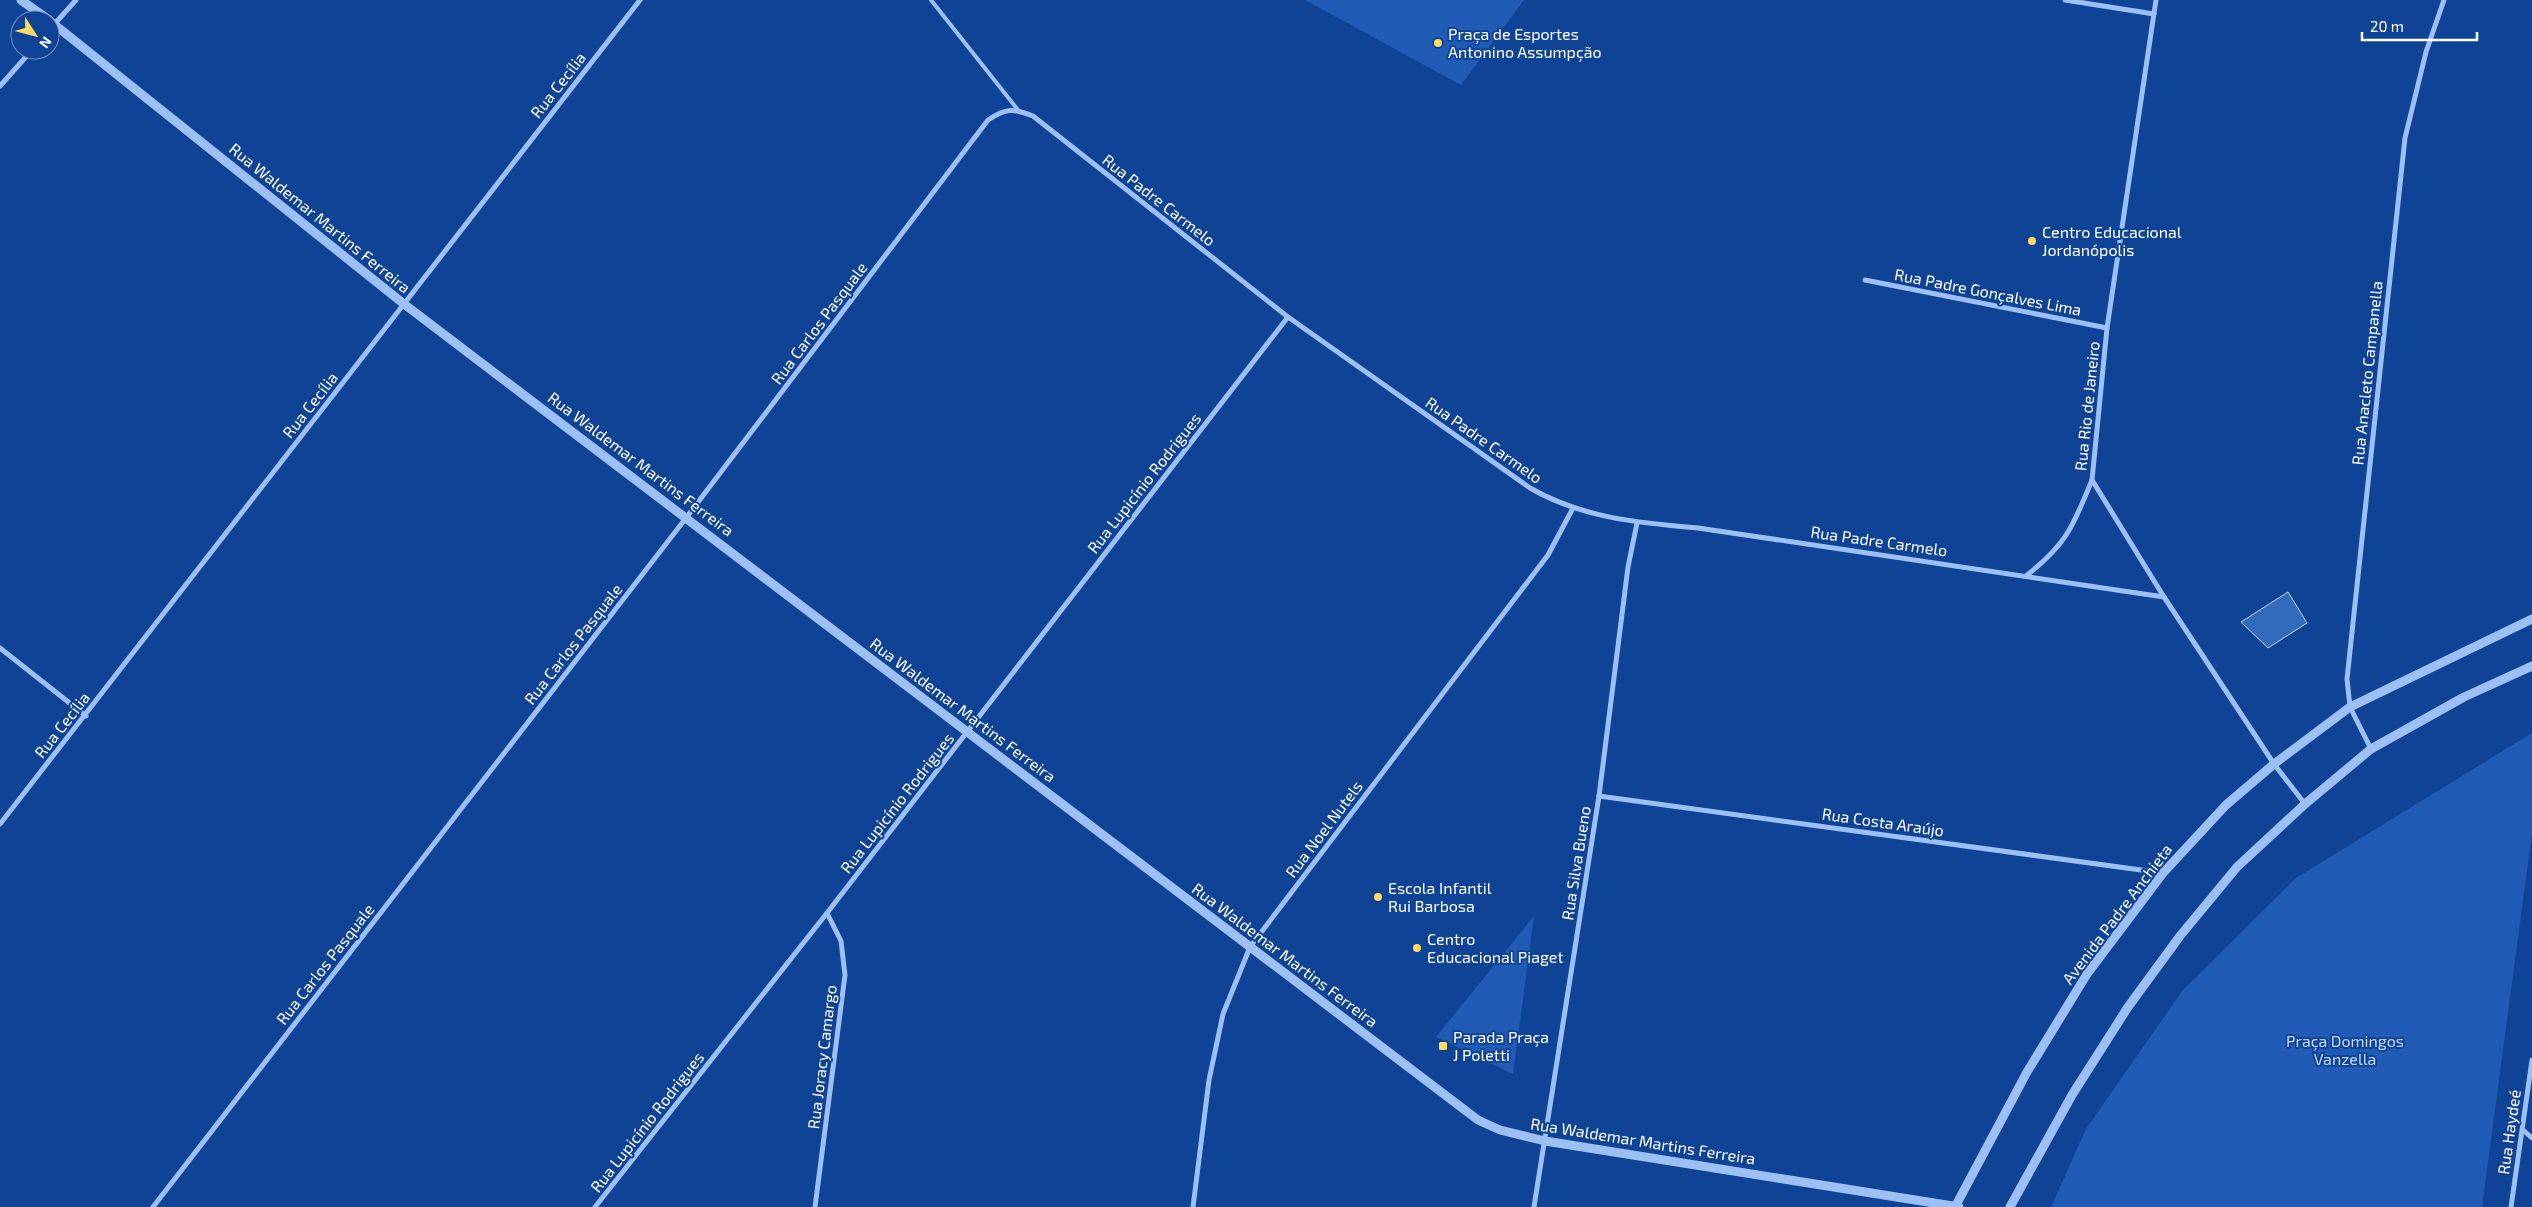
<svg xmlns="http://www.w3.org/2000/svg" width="2532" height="1207" viewBox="0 0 2532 1207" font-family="'Exo 2',sans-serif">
<rect width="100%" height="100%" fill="#0f4395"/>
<!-- green -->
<g fill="#205cb5">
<path d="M 1305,0 L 1524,0 L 1461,85 Z"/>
<path d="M 2532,733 L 2532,833 L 2482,1207 L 2051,1207 L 2086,1129 L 2183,990 L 2296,878 Z"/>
<path d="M 1534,916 L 1513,1074 L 1436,1037 Z"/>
</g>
<!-- building -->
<path fill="#336abc" stroke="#c5dcfe" d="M 2288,592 L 2307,623 L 2268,648 L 2241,622 Z"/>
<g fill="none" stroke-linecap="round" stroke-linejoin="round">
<!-- service -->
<path stroke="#9dc0f4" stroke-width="4" d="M 931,0 L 1018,110"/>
<!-- minor -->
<g stroke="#9dc0f4" stroke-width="5">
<path d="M 2065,0 L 2154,14"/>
<path d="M 2156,0 L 2107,328 L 2092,480 L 2164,597 L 2274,764 L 2305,804"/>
<path d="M 50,29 L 76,0"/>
<path d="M 0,86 L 32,50"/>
<path d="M 1865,280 L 2107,328"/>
<path d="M 2027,575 C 2067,544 2073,526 2092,480"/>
<path d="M 0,648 L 86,716"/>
<path d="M 2371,749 L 2350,707 L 2347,679 L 2405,138 L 2426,52 L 2444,0"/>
<path d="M 1599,796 L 2163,873"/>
<path d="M 0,824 L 640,0"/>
<path d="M 2523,1130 L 2532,1138"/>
<path d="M 153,1207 L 686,518 L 988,120 C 1006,108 1013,108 1033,116 L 1288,317 L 1530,488 C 1582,518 1639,523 1698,528 L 2164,597"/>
<path d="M 595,1207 L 827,913 L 1288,317"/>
<path d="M 815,1207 L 845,975 L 841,941 L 827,913"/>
<path d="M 1193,1207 L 1209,1080 L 1223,1014 L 1250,947 L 1548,555 L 1573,508"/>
<path d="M 1534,1207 L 1599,796 L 1628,567 L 1637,523"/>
<path d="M 2511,1207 L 2532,1060"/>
</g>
<!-- tertiary -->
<g stroke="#9dc0f4" stroke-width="9">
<path d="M 21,0 L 49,20"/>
<path d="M 50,21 L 404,304 L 1478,1120 L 1500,1130 L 1545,1141 L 1959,1207"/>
<path d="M 1955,1207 L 2027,1072 L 2087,974 L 2163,873 L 2226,805 L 2274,764 L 2350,707 L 2532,619"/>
<path d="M 2010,1207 L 2072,1095 L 2128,1007 L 2180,936 L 2237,867 L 2305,804 L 2371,749 L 2464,697 L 2532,666"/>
</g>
</g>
<!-- markers -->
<g fill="#ffda60" stroke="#0f4395" stroke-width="2">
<circle cx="1438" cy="43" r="5"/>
<circle cx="2032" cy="241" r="5"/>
<circle cx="1378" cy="897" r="5"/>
<circle cx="1417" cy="948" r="5"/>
<rect x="1438" y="1041" width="10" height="10" rx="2.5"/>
</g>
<g text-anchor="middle" stroke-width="4" stroke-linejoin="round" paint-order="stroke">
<!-- poi labels -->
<g font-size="16" fill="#fff" stroke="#0f4395" text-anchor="start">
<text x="1448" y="40">Praça de Esportes<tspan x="1448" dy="18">Antonino Assumpção</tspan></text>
<text x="2042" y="238">Centro Educacional<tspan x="2042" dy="18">Jordanópolis</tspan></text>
<text x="1388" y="894">Escola Infantil<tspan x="1388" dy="18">Rui Barbosa</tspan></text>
<text x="1427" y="945">Centro<tspan x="1427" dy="18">Educacional Piaget</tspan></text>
<text x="1453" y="1043">Parada Praça<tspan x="1453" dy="18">J Poletti</tspan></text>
</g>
<!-- street labels -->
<g font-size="16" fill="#fff" stroke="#0f4395">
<text transform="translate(558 85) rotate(-52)" y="6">Rua Cecília</text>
<text transform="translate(1159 200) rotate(38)" y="6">Rua Padre Carmelo</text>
<text transform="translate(320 218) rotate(39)" y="6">Rua Waldemar Martins Ferreira</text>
<text transform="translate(1988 292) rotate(11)" y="6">Rua Padre Gonçalves Lima</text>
<text transform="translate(819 323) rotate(-53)" y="6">Rua Carlos Pasquale</text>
<text transform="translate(2367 373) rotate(-84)" y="6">Rua Anacleto Campanella</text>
<text transform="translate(310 405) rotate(-52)" y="6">Rua Cecília</text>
<text transform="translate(2087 406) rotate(-84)" y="6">Rua Rio de Janeiro</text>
<text transform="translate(1484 440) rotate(35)" y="6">Rua Padre Carmelo</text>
<text transform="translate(641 464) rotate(37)" y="6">Rua Waldemar Martins Ferreira</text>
<text transform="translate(1144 483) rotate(-52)" y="6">Rua Lupicínio Rodrigues</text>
<text transform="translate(1879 541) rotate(8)" y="6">Rua Padre Carmelo</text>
<text transform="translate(573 644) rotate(-52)" y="6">Rua Carlos Pasquale</text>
<text transform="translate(963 710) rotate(37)" y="6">Rua Waldemar Martins Ferreira</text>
<text transform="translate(62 725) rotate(-52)" y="6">Rua Cecília</text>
<text transform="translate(897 803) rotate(-52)" y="6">Rua Lupicínio Rodrigues</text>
<text transform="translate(1883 822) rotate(8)" y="6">Rua Costa Araújo</text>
<text transform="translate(1324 829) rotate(-53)" y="6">Rua Noel Nutels</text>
<text transform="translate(1576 863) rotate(-81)" y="6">Rua Silva Bueno</text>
<text transform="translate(2117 914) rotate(-53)" y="6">Avenida Padre Anchieta</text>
<text transform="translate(1285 955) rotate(37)" y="6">Rua Waldemar Martins Ferreira</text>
<text transform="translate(325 964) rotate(-52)" y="6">Rua Carlos Pasquale</text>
<text transform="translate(822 1057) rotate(-83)" y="6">Rua Joracy Camargo</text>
<text transform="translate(647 1122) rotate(-52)" y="6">Rua Lupicínio Rodrigues</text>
<text transform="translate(2509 1132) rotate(-82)" y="6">Rua Haydeé</text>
<text transform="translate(1643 1141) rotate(9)" y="6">Rua Waldemar Martins Ferreira</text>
</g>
<!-- park labels -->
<g font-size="16" fill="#c5dcfe" stroke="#0f4395">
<text x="2345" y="1047">Praça Domingos<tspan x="2345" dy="18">Vanzella</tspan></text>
</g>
</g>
<!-- north arrow -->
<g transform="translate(35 35) rotate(126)"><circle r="24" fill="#0f4395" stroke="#6f8ebf"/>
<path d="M0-4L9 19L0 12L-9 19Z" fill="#ffda60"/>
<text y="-8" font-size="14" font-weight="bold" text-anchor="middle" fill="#ffffff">N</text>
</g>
<!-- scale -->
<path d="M2362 32v8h115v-8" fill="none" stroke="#ffffff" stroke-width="2.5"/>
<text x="2370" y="32" font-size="15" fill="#ffffff" stroke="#0f4395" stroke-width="4" paint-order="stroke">20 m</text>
</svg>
